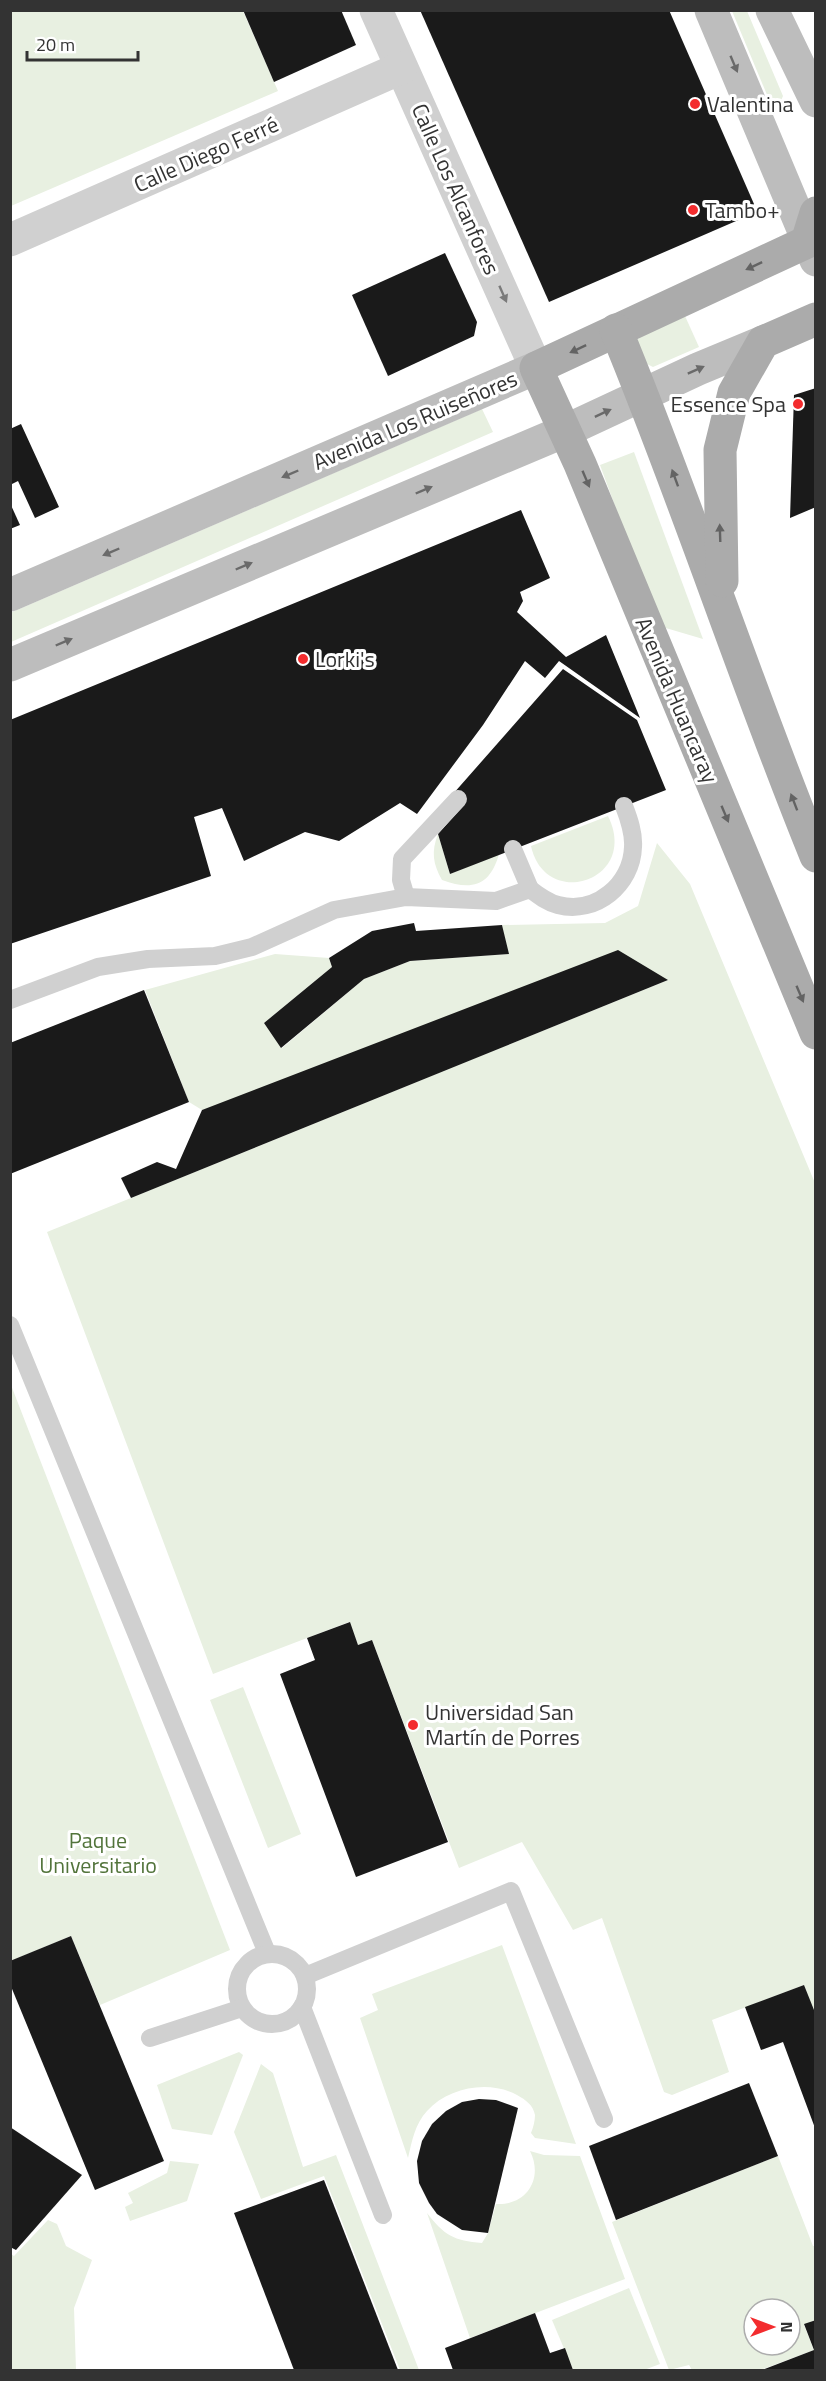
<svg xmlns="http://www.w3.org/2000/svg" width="826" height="2381" viewBox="0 0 826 2381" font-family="'Titillium Web',sans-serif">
<rect width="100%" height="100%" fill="#fff"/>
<!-- green -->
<g fill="#e8f0e1" fill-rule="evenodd">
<path d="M 10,11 L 243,11 L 278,91 L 11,206 Z"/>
<path d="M 732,11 L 747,11 L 783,96 L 775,114 Z"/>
<path d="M 685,316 L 699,347 L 653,367 L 647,364 L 636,341 L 643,334 Z"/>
<path d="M 482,409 L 493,432 L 11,642 L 10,613 Z"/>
<path d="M 634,452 L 703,639 L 659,626 L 600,465 Z"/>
<path d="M 608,816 C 640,881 545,911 531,846 Z"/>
<path d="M 438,834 L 450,874 L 499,854 C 490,886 472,891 442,880 C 433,864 431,852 438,834 Z"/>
<path d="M 657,843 L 690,884 L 815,1183 L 815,2015 L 804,1985 L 712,2020 L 729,2072 L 672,2095 L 664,2092 L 602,1918 L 573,1930 L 522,1842 L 459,1868 L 372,1640 L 358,1645 L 349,1622 L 213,1674 L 47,1232 L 668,980 L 202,1110 L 189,1102 L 145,990 L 275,954 L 329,958 L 332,967 L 264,1023 L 282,1048 L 364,979 L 410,961 L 508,954 L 502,925 L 605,923 L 638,906 Z"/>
<path d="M 11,1385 L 230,1950 L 100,2005 L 71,1936 L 11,1961 Z"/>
<path d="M 243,1687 L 301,1834 L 268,1848 L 210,1700 Z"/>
<path d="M 502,1945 L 576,2144 L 535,2138 L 531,2133 C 533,2128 535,2121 535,2115 C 533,2105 526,2100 517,2095 C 489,2080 449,2087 427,2111 C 415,2124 412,2141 408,2158 L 360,2018 L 378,2010 L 372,1994 Z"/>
<path d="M 239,2052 L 243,2055 L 212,2135 L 172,2129 L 157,2085 Z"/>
<path d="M 261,2064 L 273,2073 L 303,2167 L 336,2155 L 419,2370 L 400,2370 L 324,2176 L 261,2199 L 234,2132 Z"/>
<path d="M 530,2151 L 544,2155 L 580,2156 L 625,2279 L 470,2338 L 427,2213 C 444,2235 454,2241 482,2243 L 488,2233 L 496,2204 C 526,2206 544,2179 530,2151 Z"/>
<path d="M 778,2156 L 813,2246 L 815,2246 L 815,2320 L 804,2325 L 814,2350 L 761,2370 L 692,2370 L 689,2365 L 669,2370 L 612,2222 ZM 754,2309 L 790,2309 L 790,2345 L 754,2345 Z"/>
<path d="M 170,2161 L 199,2164 L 187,2201 L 130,2221 L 125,2207 L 133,2203 L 128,2193 L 167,2173 Z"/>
<path d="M 48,2220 L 57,2224 L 66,2246 L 92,2260 L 74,2308 L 76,2370 L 11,2370 L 11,2254 L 14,2256 Z"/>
<path d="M 629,2288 L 660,2364 L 644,2370 L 573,2370 L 552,2320 Z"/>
</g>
<!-- building -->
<g fill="#1a1a1a">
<path d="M 243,10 L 341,10 L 356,45 L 274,82 Z"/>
<path d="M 420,10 L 669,10 L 754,204 L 750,215 L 549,302 Z"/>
<path d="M 445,253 L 477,322 L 474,336 L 388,376 L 352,295 Z"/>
<path d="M 816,388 L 816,507 L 790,518 L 794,395 Z"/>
<path d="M 21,424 L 59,507 L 35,518 L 18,481 L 10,485 L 10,429 Z"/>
<path d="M 10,503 L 20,525 L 10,529 Z"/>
<path d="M 521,510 L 550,578 L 520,592 L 523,601 L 517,612 L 566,657 L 606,635 L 640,718 L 559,661 L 545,678 L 525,661 L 483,725 L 417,814 L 400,803 L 339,841 L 305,832 L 244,861 L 222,808 L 194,817 L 211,876 L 10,944 L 10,720 Z"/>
<path d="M 563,669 L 637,720 L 666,790 L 450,874 L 438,834 L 464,805 L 453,794 Z"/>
<path d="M 414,923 L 416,931 L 502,925 L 509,954 L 410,961 L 364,979 L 281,1048 L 264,1023 L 332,967 L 329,958 L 372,931 Z"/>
<path d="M 618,950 L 668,980 L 131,1198 L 121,1178 L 157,1162 L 176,1169 L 202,1110 Z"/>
<path d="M 144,990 L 189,1102 L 10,1174 L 10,1043 Z"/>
<path d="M 350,1622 L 358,1645 L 372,1640 L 448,1842 L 356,1877 L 280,1674 L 315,1660 L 307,1638 Z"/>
<path d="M 71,1936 L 164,2161 L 95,2190 L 10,1984 L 10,1961 Z"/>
<path d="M 804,1985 L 816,2015 L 815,2128 L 783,2042 L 761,2050 L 745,2007 Z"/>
<path d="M 749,2083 L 778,2156 L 616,2220 L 589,2146 Z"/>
<path d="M 479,2099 L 496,2100 L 518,2108 L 488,2233 L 462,2230 L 437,2214 L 429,2203 L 419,2183 L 417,2161 L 422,2141 L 432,2124 L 446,2111 L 462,2102 Z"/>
<path d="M 10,2127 L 82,2175 L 16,2250 L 10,2247 Z"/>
<path d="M 324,2180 L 398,2370 L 294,2370 L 234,2213 Z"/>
<path d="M 535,2313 L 550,2353 L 565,2348 L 573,2370 L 453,2370 L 445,2348 Z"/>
<path d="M 816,2320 L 816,2370 L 762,2370 L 814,2350 L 804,2324 Z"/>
</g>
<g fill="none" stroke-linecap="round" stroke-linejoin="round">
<!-- lane -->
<g stroke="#d0d0d0" stroke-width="18">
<path d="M 513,849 L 530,889"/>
<path d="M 406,897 L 401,880 L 402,859 L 458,799"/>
<path d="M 10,1000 L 98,967 L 148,959 L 215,956 L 252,947 L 334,910 L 406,897 L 496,901 L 530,889 C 539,896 547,902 558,905 C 596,915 632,884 633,847 C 634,833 629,819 624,806"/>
<path d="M 10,1325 L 267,1953"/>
<circle cx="272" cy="1989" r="35"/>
<path d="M 305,1976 L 511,1891 L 604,2119"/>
<path d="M 302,2007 L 383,2215"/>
<path d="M 150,2038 L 242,2008"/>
</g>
<!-- street -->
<g stroke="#d0d0d0" stroke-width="33">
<path d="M 376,10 L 536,368"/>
<path d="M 10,240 L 401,68"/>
</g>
<!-- secondary -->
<g stroke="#bdbdbd" stroke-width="33">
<path d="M 711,10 L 816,260"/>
<path d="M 772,10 L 816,101"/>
<path d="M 10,595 L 536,368"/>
<path d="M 10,665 L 565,431 L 698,369 L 763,342"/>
</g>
<!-- primary -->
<g stroke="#ababab" stroke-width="33">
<path d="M 816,213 L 807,242 L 536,368 L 580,464 L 816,1033"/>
<path d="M 616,330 C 688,504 745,682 816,856"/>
<path d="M 722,581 L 720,450 L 734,393 L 763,342 L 816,319"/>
</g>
</g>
<!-- one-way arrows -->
<defs><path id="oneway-solid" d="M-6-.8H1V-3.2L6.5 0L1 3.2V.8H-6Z" transform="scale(1.5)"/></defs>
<g fill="#6a6a6a">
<use href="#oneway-solid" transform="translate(734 64) rotate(67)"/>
<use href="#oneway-solid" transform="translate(696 370) rotate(-24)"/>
<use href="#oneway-solid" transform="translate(603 413) rotate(-25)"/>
<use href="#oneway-solid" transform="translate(290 474) rotate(157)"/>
<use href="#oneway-solid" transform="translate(424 490) rotate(-23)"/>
<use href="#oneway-solid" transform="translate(111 552) rotate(157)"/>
<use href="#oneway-solid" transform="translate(244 566) rotate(-23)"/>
<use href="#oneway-solid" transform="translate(64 642) rotate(-23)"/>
</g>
<g fill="#636363">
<use href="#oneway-solid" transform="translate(754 266) rotate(155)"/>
<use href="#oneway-solid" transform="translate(578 349) rotate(155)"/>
<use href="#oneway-solid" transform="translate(675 478) rotate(-110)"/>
<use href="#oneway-solid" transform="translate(586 479) rotate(67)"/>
<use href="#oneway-solid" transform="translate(720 533) rotate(-92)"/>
<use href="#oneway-solid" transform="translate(794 802) rotate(-111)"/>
<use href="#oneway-solid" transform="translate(725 814) rotate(67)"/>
<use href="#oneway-solid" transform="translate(800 994) rotate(67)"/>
</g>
<use fill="#7a7a7a" href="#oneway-solid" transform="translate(503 294) rotate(66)"/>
<!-- markers -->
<g fill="#f32c2e" stroke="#fff" stroke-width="2">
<circle cx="695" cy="104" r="6"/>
<circle cx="693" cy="210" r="6"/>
<circle cx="798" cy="404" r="6"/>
<circle cx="303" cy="659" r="6"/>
<circle cx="413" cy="1725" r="6"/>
</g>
<g text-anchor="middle" stroke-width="6" stroke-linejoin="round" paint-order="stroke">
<!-- poi labels -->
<g font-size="22" fill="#333" stroke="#fff" text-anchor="start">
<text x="707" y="112">Valentina</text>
<text x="705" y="218">Tambo+</text>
<text x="786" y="412" text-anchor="end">Essence Spa</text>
<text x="315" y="667">Lorki's</text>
<text x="425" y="1720">Universidad San<tspan x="425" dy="25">Martín de Porres</tspan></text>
</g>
<!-- street labels -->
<g font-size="22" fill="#333" stroke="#fff">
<text transform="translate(206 154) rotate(-24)" y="8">Calle Diego Ferré</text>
<text transform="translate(456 189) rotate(66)" y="8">Calle Los Alcanfores</text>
<text transform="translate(415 420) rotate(-23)" y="8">Avenida Los Ruiseñores</text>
<text transform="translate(677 700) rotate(67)" y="8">Avenida Huancaray</text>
</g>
<!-- park labels -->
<g font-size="22" fill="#52743b" stroke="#fff">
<text x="98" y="1848">Paque<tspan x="98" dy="25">Universitario</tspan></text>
</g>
</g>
<!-- border -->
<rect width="826" height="2381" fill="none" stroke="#333333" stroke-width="24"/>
<!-- north arrow -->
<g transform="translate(772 2327) rotate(90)"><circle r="28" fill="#ffffff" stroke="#adadad" stroke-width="1.5"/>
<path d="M0-4.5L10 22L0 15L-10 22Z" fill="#f32c2e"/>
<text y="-9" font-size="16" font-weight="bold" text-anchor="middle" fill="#333333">N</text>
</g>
<!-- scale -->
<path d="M27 51v9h111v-9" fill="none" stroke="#333333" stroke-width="3"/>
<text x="36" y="51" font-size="18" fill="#333333" stroke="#ffffff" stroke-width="4.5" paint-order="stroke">20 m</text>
</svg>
